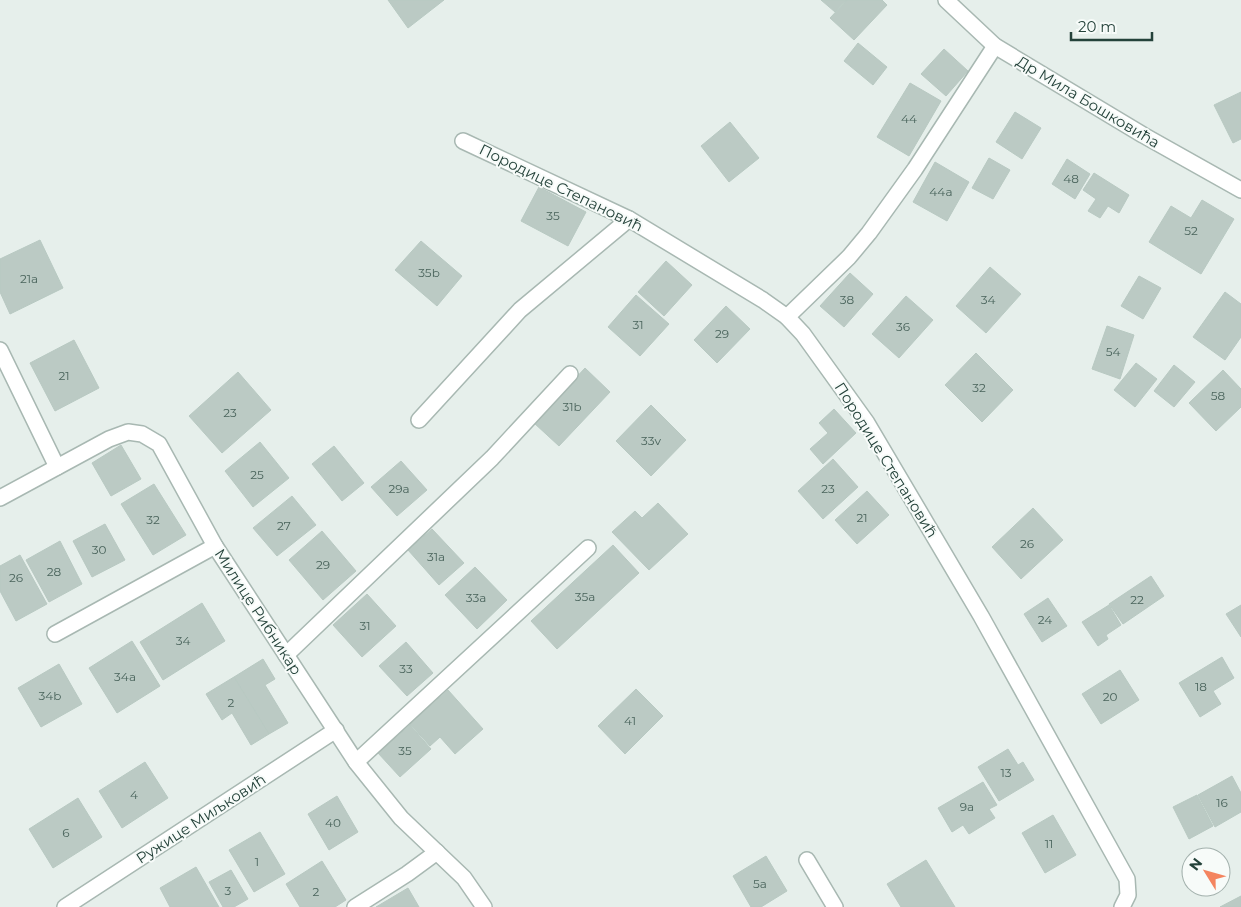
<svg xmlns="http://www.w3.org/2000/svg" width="1241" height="907" viewBox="0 0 1241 907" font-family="Montserrat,sans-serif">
<rect width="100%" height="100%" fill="#e6efeb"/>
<!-- building -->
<g fill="#bbcac4" stroke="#b8c9c2">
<path d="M 388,0 L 444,0 L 408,28 Z"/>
<path d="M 821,0 L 846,0 L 835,12 Z"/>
<path d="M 847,0 L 882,0 L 887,5 L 854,40 L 830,18 Z"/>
<path d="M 858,43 L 887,67 L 873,85 L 844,61 Z"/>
<path d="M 944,49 L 968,71 L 946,96 L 921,74 Z"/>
<path d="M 910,83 L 941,101 L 909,156 L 877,137 Z"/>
<path d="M 1241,92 L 1241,139 L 1233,143 L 1214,105 Z"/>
<path d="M 1015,112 L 1041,128 L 1022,159 L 996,142 Z"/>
<path d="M 730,122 L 759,158 L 729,182 L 701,146 Z"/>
<path d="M 989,158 L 1010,170 L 993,199 L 972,188 Z"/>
<path d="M 1067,159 L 1090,174 L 1075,199 L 1052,184 Z"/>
<path d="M 935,162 L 969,182 L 947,221 L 913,202 Z"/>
<path d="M 1094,173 L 1129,195 L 1119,213 L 1108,206 L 1100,218 L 1088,211 L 1096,199 L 1083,190 Z"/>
<path d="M 539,187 L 586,212 L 568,246 L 521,221 Z"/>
<path d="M 1202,200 L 1234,219 L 1201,274 L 1149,242 L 1171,206 L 1191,218 Z"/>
<path d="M 40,240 L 63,288 L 10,314 L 0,292 L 0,259 Z"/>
<path d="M 421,241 L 462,276 L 437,306 L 395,270 Z"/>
<path d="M 666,261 L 692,285 L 664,316 L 638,292 Z"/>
<path d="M 990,267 L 1021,294 L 986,333 L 956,306 Z"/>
<path d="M 850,273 L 873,294 L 844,327 L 820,306 Z"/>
<path d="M 1139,276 L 1161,288 L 1143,319 L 1121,306 Z"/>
<path d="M 1225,292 L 1241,304 L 1241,337 L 1225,360 L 1193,337 Z"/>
<path d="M 636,295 L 669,324 L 640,356 L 608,327 Z"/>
<path d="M 906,296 L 933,320 L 899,358 L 872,334 Z"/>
<path d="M 726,306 L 750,329 L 717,363 L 694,340 Z"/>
<path d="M 1107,326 L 1134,335 L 1120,379 L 1092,369 Z"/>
<path d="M 74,340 L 99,388 L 55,411 L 30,363 Z"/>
<path d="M 976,353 L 1013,390 L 982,422 L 945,385 Z"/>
<path d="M 1136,363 L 1157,379 L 1135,407 L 1114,390 Z"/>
<path d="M 1174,365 L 1195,382 L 1174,407 L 1154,391 Z"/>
<path d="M 585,368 L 610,392 L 559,446 L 534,423 Z"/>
<path d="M 1223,370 L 1241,389 L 1241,407 L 1216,431 L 1189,403 Z"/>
<path d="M 238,372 L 271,410 L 222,453 L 189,416 Z"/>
<path d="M 651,405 L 686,440 L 651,476 L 616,441 Z"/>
<path d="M 834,409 L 856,433 L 823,464 L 810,449 L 828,433 L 819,423 Z"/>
<path d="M 260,442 L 289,478 L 253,507 L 225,471 Z"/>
<path d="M 121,445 L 141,479 L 111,496 L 92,463 Z"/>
<path d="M 334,446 L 364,483 L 342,501 L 312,464 Z"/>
<path d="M 833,459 L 858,487 L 823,519 L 798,491 Z"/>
<path d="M 401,461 L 427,490 L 397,516 L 371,487 Z"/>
<path d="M 154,484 L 186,535 L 153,555 L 121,504 Z"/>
<path d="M 867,491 L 889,515 L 857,544 L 835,520 Z"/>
<path d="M 292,496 L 316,525 L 277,556 L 253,528 Z"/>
<path d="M 658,503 L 688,534 L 649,570 L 612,532 L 635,511 L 642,518 Z"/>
<path d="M 1033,508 L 1063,540 L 1021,579 L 992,547 Z"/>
<path d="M 105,524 L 125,560 L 92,577 L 73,541 Z"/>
<path d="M 432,529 L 464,563 L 439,585 L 408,550 Z"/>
<path d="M 322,531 L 356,571 L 323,600 L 289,560 Z"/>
<path d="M 60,541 L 82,584 L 49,602 L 26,560 Z"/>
<path d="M 613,545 L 639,573 L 557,649 L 531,621 Z"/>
<path d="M 20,555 L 47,604 L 16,621 L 0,591 L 0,566 Z"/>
<path d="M 475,567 L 507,600 L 477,629 L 445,595 Z"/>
<path d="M 1151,576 L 1164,596 L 1123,624 L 1109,604 Z"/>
<path d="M 367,594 L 396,626 L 362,657 L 333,625 Z"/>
<path d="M 1048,598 L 1067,626 L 1042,642 L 1024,614 Z"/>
<path d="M 202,603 L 225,641 L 163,680 L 140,642 Z"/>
<path d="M 1109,605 L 1121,625 L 1106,635 L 1108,639 L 1098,646 L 1082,622 Z"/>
<path d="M 1241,605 L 1241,637 L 1226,614 Z"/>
<path d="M 132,641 L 160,686 L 117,713 L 89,668 Z"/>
<path d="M 406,642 L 433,673 L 407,696 L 379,666 Z"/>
<path d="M 1222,657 L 1234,678 L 1213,691 L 1221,704 L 1200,717 L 1179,683 Z"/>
<path d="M 263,659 L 275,679 L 265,685 L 288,723 L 269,734 L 234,677 Z"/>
<path d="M 59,664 L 82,704 L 41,727 L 18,688 Z"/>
<path d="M 1120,670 L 1139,700 L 1101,724 L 1082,694 Z"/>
<path d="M 234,677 L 269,734 L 251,745 L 232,713 L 222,720 L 206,694 Z"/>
<path d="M 636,689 L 663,716 L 625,754 L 598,726 Z"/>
<path d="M 448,690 L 483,729 L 455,754 L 440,737 L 430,746 L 410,724 Z"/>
<path d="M 410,725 L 431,749 L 400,777 L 378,753 Z"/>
<path d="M 1008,749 L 1018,765 L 1023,762 L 1034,780 L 999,801 L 978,767 Z"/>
<path d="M 145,762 L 168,798 L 122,828 L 99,791 Z"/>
<path d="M 1232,776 L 1241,793 L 1241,812 L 1215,827 L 1198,795 Z"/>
<path d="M 983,782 L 997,805 L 989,809 L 995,818 L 969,834 L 963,825 L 952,832 L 938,808 Z"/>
<path d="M 1197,795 L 1213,826 L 1189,839 L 1173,807 Z"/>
<path d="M 337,796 L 358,832 L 329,850 L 308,814 Z"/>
<path d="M 78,798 L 102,837 L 53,868 L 29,829 Z"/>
<path d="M 1053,815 L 1076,855 L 1045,873 L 1022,833 Z"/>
<path d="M 260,832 L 285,874 L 254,892 L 229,850 Z"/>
<path d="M 766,856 L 787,891 L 761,907 L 751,907 L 733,876 Z"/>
<path d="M 926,860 L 955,907 L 901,907 L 887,884 Z"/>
<path d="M 322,861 L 346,900 L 335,907 L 300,907 L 286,884 Z"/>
<path d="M 196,867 L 219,907 L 170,907 L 160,888 Z"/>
<path d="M 231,870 L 248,899 L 234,907 L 223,907 L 209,882 Z"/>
<path d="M 408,888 L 419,907 L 376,907 Z"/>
<path d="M 1241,896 L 1241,907 L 1220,907 Z"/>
</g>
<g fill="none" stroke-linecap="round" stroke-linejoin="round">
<defs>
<g id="lane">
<path d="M 0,350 L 57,467"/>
<path d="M 419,420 L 520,310 L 629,219"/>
<path d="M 55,634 L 215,546"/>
<path d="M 286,655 L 492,458 L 570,374"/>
<path d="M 356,762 L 588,548"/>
<path d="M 807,860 L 835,907"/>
</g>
<g id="street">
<path d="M 946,0 L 995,46 L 1143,135 L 1241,190"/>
<path d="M 463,141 L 629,219 L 763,300 L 787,317 L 803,334 L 867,423 L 981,616 L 1127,879 L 1128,895 L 1122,907"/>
<path d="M 787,317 L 849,257 L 869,233 L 915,169 L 995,46"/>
<path d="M 0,498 L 109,439 L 128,432 L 142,434 L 159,444 L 215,546 L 356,762 L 401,818 L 464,878 L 484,907"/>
<path d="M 65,907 L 336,730"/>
<path d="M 355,907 L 407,874 L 437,852"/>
</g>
</defs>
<!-- lane casing -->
<use href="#lane" stroke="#a8b8b2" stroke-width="18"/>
<!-- street casing -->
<use href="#street" stroke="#a8b8b2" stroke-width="18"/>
<!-- lane -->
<use href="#lane" stroke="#fff" stroke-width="15"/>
<!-- street -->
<use href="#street" stroke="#fff" stroke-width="15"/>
</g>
<g text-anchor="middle" stroke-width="4" stroke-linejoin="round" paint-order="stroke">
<!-- number labels -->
<g font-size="12" fill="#4a645c">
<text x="909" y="123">44</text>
<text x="1071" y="183">48</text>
<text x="941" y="196">44a</text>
<text x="553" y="220">35</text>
<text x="1191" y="235">52</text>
<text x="429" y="277">35b</text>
<text x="29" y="283">21a</text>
<text x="847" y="304">38</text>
<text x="988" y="304">34</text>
<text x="638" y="329">31</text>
<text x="903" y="331">36</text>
<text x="722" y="338">29</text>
<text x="1113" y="356">54</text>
<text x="64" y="380">21</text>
<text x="979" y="392">32</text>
<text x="1218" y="400">58</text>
<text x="572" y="411">31b</text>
<text x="230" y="417">23</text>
<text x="651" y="445">33v</text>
<text x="257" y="479">25</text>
<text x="399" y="493">29a</text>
<text x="828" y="493">23</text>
<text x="862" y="522">21</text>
<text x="153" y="524">32</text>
<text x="284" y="530">27</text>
<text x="1027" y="548">26</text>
<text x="99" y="554">30</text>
<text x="436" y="561">31a</text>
<text x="323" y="569">29</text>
<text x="54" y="576">28</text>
<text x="16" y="582">26</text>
<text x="585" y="601">35a</text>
<text x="476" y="602">33a</text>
<text x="1137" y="604">22</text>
<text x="1045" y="624">24</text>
<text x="365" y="630">31</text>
<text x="183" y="645">34</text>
<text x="406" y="673">33</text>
<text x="125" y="681">34a</text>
<text x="1201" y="691">18</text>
<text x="50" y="700">34b</text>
<text x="1110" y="701">20</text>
<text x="231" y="707">2</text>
<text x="630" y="725">41</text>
<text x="405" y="755">35</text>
<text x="1006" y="777">13</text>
<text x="134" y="799">4</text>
<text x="1222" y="807">16</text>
<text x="967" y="811">9a</text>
<text x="333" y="827">40</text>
<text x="66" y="837">6</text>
<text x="1049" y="848">11</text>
<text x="257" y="866">1</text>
<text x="760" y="888">5a</text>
<text x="228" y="895">3</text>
<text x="316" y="896">2</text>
</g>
<!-- street labels -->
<g font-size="15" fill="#24423a" stroke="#f7fbf9">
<text transform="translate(1088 102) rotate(31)" y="5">Др Мила Бошковића</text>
<text transform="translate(561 188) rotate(26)" y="5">Породице Степановић</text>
<text transform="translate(886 460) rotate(58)" y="5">Породице Степановић</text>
<text transform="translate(258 612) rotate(57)" y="5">Милице Рибникар</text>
<text transform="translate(201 819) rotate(-33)" y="5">Ружице Миљковић</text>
</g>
</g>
<!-- north arrow -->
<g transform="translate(1206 872) rotate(307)"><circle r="24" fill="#f7fbf9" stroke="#a3b1ad"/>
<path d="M0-4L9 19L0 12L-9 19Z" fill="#f4845f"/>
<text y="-8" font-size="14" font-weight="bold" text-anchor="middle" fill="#24423a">N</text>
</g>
<!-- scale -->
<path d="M1071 32v8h81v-8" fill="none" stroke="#24423a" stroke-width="2.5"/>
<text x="1078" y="32" font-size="15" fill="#24423a" stroke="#f7fbf9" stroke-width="4" paint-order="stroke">20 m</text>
</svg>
